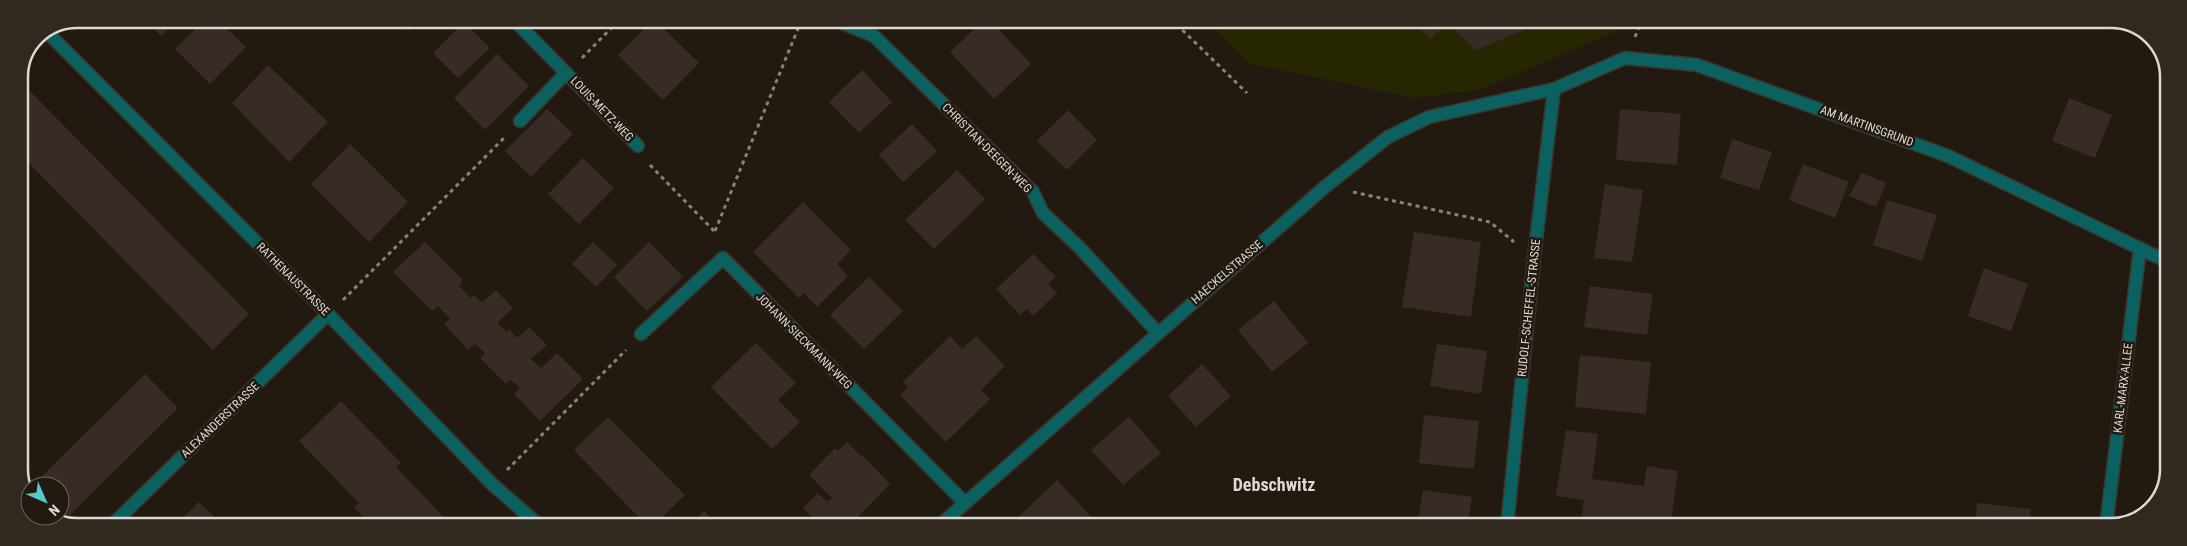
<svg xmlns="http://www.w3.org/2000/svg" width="2187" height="546" viewBox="0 0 2187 546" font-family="'Roboto Condensed',sans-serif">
<rect width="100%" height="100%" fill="#221911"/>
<!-- pitch -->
<path fill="#262700" d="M 1205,19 L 1634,20 L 1632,25 L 1479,90 L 1415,98 L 1250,64 Z"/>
<!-- building -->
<g fill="#362c25">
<path d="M 144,19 L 179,19 L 161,36 Z"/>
<path d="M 206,19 L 217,19 L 246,47 L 210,84 L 175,49 Z"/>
<path d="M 397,19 L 422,19 L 409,31 Z"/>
<path d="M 654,19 L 699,63 L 663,100 L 618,55 Z"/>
<path d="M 985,19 L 989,19 L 1031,64 L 994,99 L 950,52 Z"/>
<path d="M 1411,20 L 1481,20 L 1490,28 L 1508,20 L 1548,20 L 1476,50 L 1447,23 L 1431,39 Z"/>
<path d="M 464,22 L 490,48 L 458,78 L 433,53 Z"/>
<path d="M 497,54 L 529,86 L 485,130 L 454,98 Z"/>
<path d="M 268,65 L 328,122 L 289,162 L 232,103 Z"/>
<path d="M 862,70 L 892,102 L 859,133 L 829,102 Z"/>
<path d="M 19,80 L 249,314 L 213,350 L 19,153 Z"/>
<path d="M 2069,98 L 2112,115 L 2095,158 L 2052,141 Z"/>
<path d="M 547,109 L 573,134 L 531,177 L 505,151 Z"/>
<path d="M 1620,109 L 1681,114 L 1677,165 L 1616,160 Z"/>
<path d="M 1068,110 L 1097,140 L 1067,170 L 1037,141 Z"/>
<path d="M 912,124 L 937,151 L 903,182 L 879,155 Z"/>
<path d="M 1732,139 L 1772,152 L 1759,190 L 1720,178 Z"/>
<path d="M 350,144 L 408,202 L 369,242 L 311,184 Z"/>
<path d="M 583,158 L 614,188 L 579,224 L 548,194 Z"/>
<path d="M 1803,164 L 1849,182 L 1835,218 L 1789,200 Z"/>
<path d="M 957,170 L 985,199 L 934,249 L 905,220 Z"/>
<path d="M 1862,173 L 1886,183 L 1876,207 L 1849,196 Z"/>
<path d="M 1605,184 L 1643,190 L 1632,262 L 1594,258 Z"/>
<path d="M 1887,200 L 1937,215 L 1922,261 L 1873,245 Z"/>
<path d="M 803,202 L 851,250 L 837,264 L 848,276 L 817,307 L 804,293 L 799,298 L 753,252 Z"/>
<path d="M 1414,232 L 1481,242 L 1471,317 L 1402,307 Z"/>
<path d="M 425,242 L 463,280 L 459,286 L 471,298 L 474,295 L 482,303 L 496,290 L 513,308 L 497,323 L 507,332 L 509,329 L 517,338 L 529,327 L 547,345 L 531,359 L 541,368 L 557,353 L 583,379 L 540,421 L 514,394 L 520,388 L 511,380 L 506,384 L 480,358 L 485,353 L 475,344 L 468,350 L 444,324 L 450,319 L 438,306 L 432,311 L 393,272 Z"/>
<path d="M 593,242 L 617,265 L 596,287 L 572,264 Z"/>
<path d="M 649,242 L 683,277 L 647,311 L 614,277 Z"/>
<path d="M 1033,254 L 1056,277 L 1048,284 L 1057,293 L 1033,316 L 1027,309 L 1020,315 L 996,289 Z"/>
<path d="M 1984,268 L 2028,284 L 2011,331 L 1968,316 Z"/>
<path d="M 869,277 L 903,311 L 864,349 L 830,315 Z"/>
<path d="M 1590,286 L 1653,294 L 1647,335 L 1584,327 Z"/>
<path d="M 1274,301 L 1308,343 L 1272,372 L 1238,330 Z"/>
<path d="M 950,336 L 962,349 L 976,336 L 1005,366 L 981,390 L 990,399 L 946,442 L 900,395 L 908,387 L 903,382 Z"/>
<path d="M 756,343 L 796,383 L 778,400 L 800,422 L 772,449 L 711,387 Z"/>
<path d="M 1437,344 L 1487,351 L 1481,394 L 1430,386 Z"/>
<path d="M 1580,355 L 1651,362 L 1646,414 L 1575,407 Z"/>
<path d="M 1202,364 L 1231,396 L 1196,427 L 1168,396 Z"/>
<path d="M 145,374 L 178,408 L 61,524 L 48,516 L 60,516 L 60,486 L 32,486 Z"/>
<path d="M 341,401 L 401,463 L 396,467 L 452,526 L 372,526 L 354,507 L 359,503 L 299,441 Z"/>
<path d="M 1424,415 L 1479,421 L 1474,469 L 1419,463 Z"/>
<path d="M 608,417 L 685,495 L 653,526 L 647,526 L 574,450 Z"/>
<path d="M 1129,417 L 1161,453 L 1123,485 L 1091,450 Z"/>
<path d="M 1566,430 L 1598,434 L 1592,479 L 1644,486 L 1647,466 L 1678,471 L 1670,527 L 1580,527 L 1584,500 L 1556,496 Z"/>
<path d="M 2165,430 L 2167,430 L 2166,484 L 2157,482 Z"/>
<path d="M 847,442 L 861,456 L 862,455 L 890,484 L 848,527 L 822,527 L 803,508 L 818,493 L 827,502 L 832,498 L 809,475 L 835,448 L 838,451 Z"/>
<path d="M 1057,480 L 1099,525 L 1096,527 L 1012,527 L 1010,525 Z"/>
<path d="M 1423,490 L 1472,497 L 1467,527 L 1417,527 Z"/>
<path d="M 199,502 L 224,526 L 174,526 Z"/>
<path d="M 1977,503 L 2031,509 L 2029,527 L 1975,526 Z"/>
<path d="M 704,511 L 720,526 L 689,526 Z"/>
</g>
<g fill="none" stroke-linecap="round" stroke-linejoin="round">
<defs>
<g id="street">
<path d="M 513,19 L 638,146"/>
<path d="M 842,23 L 874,36 L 1033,192 L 1043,213 L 1080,248 L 1158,333"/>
<path d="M 46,31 L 328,314 L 492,484 L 540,526"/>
<path d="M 520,121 L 566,73"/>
<path d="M 641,334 L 723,258 L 964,502"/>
<path d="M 111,526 L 328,314"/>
<path d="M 938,527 L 1326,186 L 1388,137 L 1429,117 L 1554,89 L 1625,58 L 1697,65 L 1948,156 L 2168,262"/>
<path d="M 1507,527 L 1534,258 L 1554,89"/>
<path d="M 2106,527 L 2140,248"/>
</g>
</defs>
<!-- street casing -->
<use href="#street" stroke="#3c342c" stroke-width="15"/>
<!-- path -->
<g stroke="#89817a" stroke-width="3" stroke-dasharray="4 4" stroke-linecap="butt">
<path d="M 1171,19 L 1247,93"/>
<path d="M 1635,37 L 1642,20"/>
<path d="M 582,58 L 620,19"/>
<path d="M 650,165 L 715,232"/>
<path d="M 1353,192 L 1490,222 L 1514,242"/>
<path d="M 715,231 L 802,19"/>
<path d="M 343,300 L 506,136"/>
<path d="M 507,470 L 626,350"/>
</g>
<!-- street -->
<use href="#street" stroke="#0a615f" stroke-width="12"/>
</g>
<g text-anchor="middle" stroke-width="5" stroke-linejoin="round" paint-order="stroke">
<!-- street labels -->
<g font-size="12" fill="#ded8d2" stroke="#221911">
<text transform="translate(602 109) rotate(46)" y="4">LOUIS-METZ-WEG</text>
<text transform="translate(1867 126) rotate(20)" y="4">AM MARTINSGRUND</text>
<text transform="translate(987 148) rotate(45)" y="4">CHRISTIAN-DEEGEN-WEG</text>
<text transform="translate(1227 272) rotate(-41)" y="4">HAECKELSTRASSE</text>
<text transform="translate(293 279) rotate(45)" y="4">RATHENAUSTRASSE</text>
<text transform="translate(1529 308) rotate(-84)" y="4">RUDOLF-SCHEFFEL-STRASSE</text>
<text transform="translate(804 341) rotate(45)" y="4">JOHANN-SIECKMANN-WEG</text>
<text transform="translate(2123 388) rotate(-83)" y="4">KARL-MARX-ALLEE</text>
<text transform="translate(220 420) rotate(-44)" y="4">ALEXANDERSTRASSE</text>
</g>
<!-- district labels -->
<g font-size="18" font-weight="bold" fill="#ded8d2" stroke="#221911">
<text x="1274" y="491">Debschwitz</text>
</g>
</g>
<!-- crop -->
<path d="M0 0H2187V546H0ZM77 28H2111A49 49 0 0 1 2160 77V469A49 49 0 0 1 2111 518H77A49 49 0 0 1 28 469V77A49 49 0 0 1 77 28Z" fill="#312820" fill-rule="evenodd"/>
<path fill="none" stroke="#ded8d2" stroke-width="2.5" d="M77 28H2111A49 49 0 0 1 2160 77V469A49 49 0 0 1 2111 518H77A49 49 0 0 1 28 469V77A49 49 0 0 1 77 28Z"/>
<!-- north arrow -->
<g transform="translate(45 501) rotate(135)"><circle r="24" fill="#221911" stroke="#6d655e"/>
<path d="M0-4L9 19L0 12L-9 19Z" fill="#53cdcb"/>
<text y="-8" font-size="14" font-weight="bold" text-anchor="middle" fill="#ded8d2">N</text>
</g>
</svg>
